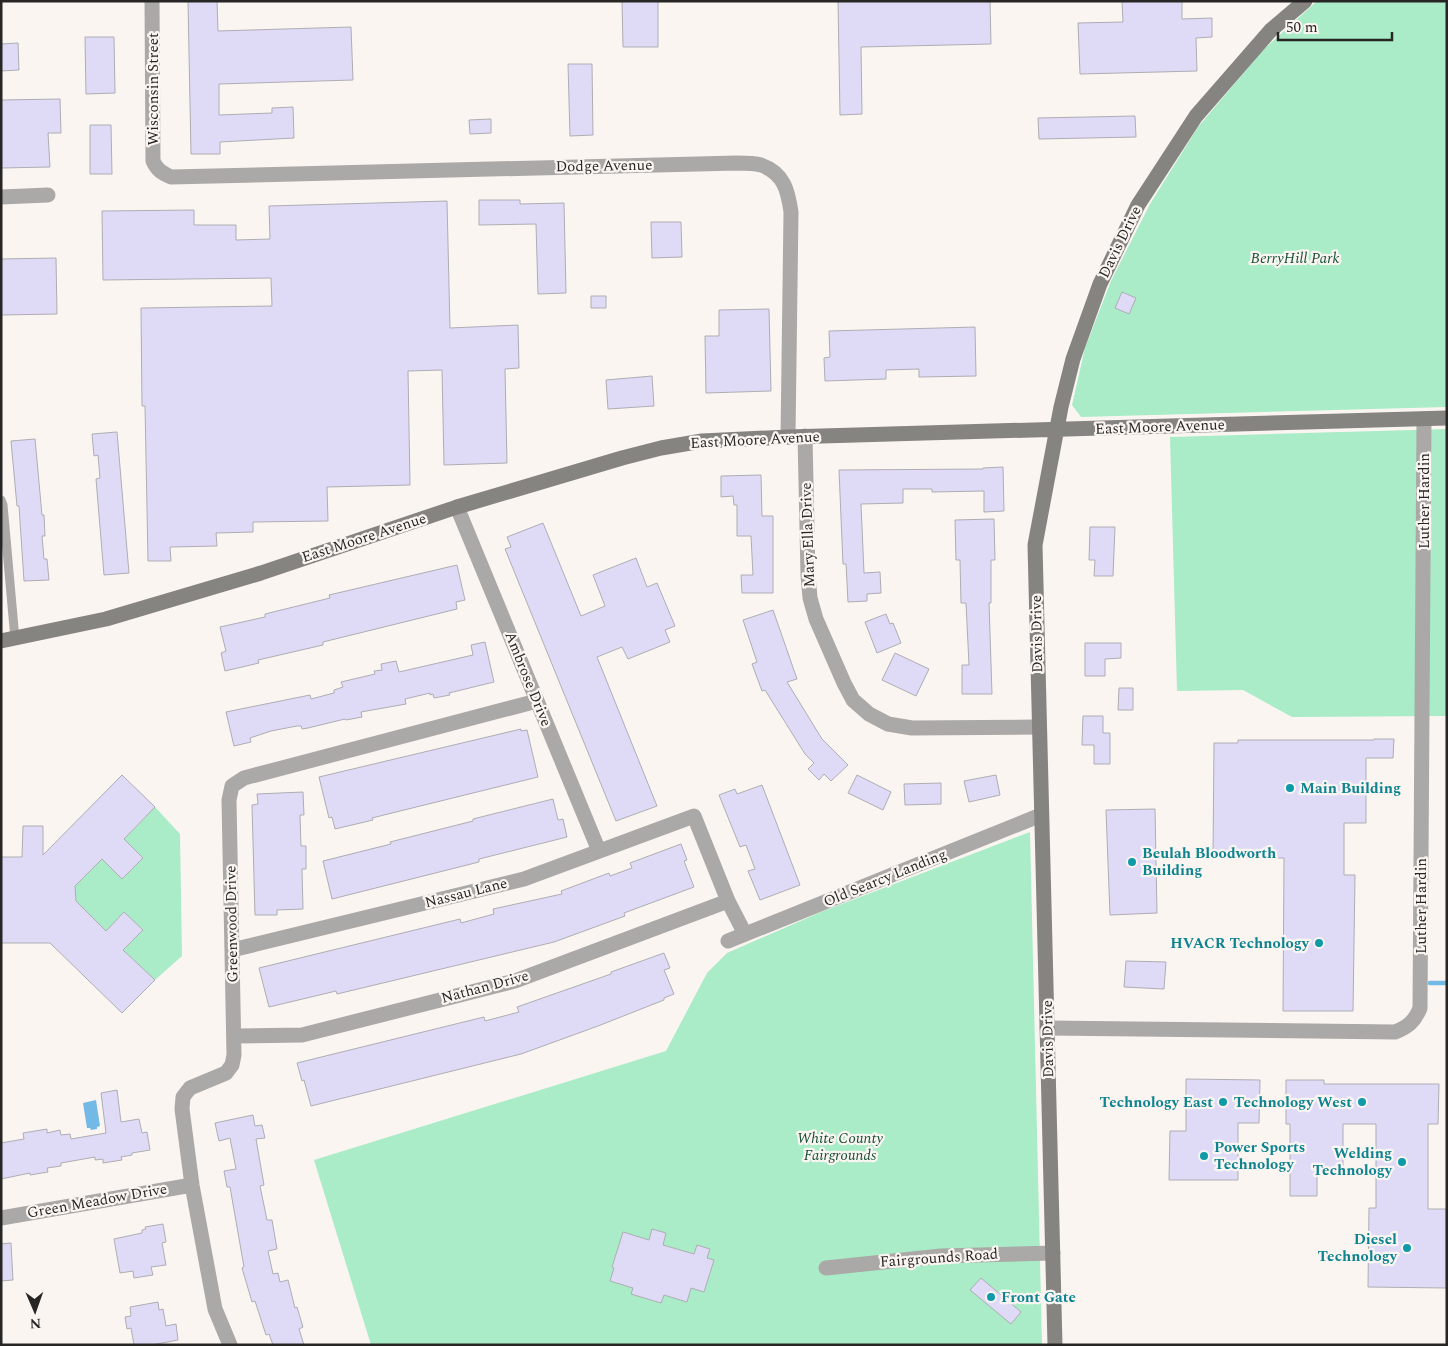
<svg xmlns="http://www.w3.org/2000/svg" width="1448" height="1346" font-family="Spectral,serif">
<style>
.green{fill:#a9ecc7}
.water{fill:#73b9e6}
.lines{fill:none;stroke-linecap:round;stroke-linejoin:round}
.stream{stroke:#73b9e6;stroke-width:4.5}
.building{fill:#dfdbf7;stroke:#aeadb3}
.lane{stroke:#aba9a7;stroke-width:9}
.street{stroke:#aba9a7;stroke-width:15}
.secondary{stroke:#868481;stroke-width:15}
.culture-dot{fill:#0f9aa8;stroke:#fbf5f2;stroke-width:2}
.labels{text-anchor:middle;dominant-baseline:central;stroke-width:4.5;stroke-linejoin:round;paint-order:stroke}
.street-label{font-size:15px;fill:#282625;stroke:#fbf5f2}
.park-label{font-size:15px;font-style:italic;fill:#154f35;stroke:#fbf5f2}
.culture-label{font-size:15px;font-weight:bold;fill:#0d838f;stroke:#fbf5f2;text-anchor:end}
</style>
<rect width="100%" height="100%" fill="#fbf5f2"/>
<path class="green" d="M1317,1H1447V407L1081,417L1072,405L1085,348L1111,281L1150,204L1198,127L1263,50Z
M1447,429V716L1292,717L1243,690L1177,691L1170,437Z
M155,807L180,834L182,956L155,980L123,950L142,930L124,912L106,931L76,901L75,886L102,859L122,878L143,858L124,839Z
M1030,832L1042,1345H371L314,1160L666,1051L707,973L727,953L821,912Z"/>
<path class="water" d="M96,1100L100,1126L97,1127V1129L91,1130L90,1128H87L83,1103Z"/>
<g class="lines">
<path class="stream" d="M1430,983H1447"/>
</g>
<path class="building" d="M188,1H217L218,31L351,27L353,80L219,84V115L272,113V108L293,107L294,138L220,142V154H191Z
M622,1H658V47H623Z
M838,1H990L991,44L861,47L862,114L840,115Z
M1122,1H1182V19L1212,18V37L1196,38L1197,71L1080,74L1078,23L1123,22Z
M85,37H114L115,93L86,94Z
M18,43L19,70L1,71V44Z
M568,64H592L593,135L570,136Z
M60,99L61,133H48L50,167L1,168V100Z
M1135,116L1136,137L1039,139L1038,118Z
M491,119V133L470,134L469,120Z
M90,125H111L112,174H90Z
M479,200H520V204L564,203L566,293L538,294L536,224L479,225Z
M447,201L450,328L518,325L519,368L505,369L507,463L444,465L442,370L408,371L410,485L327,487L328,521L253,522V532L216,533L217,546L170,547L171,561H148L145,406H142L141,308L272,306L271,278L103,280L102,211L194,210V225H236V240L270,239L269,206Z
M651,222H681L682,257L652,258Z
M56,258L57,314L1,315V259Z
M1122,292L1136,298L1129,314L1115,308Z
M591,296H606V308H591Z
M769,309L771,391L706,393L705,336H719V310Z
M975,327L976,376L919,377V369L886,370V379L825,381L824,358L830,357L829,331Z
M652,376L654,406L608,409L606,380Z
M117,432L129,573L104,575L96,479L100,478L98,455L94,456L92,434Z
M35,439L42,515H44L45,536H42L44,559H47L49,580L24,581L19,506H17L11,441Z
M1003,467L1004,511L984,512V491L932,492V489H903V503L861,504L864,573L880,572L881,593L867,594V601L848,602L846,564H843L839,470L983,469V468Z
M761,475L762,516H773V593H742L741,575H753L751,536H737V505H734L733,496L721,497V476Z
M994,519L995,560H991V603H989L992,694H962V665H969L966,603H961L960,560H956L955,520Z
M543,523L581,616L605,606L593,575L636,558L647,587L657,583L675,626L665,630L670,642L628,659L622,647L597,657L657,806L616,821L505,549L511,547L507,537Z
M1090,527H1115L1113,576H1094L1095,560H1089Z
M457,565L465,600L456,602L457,609L323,642V645L258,660L259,663L225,671L221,653L226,651L220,627L265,617V614L330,598L329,595Z
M773,610L797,679L787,682L822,739L848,765L831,781L824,774L819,780L808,769L814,763L805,754L765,690L762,691L752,664L757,662L743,620Z
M886,614L890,624L893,623L901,643L877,653L865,622Z
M485,642L494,682L449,693L450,695L434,698L433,694L430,695V693L405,699L406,704L361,712L362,717L346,720L345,719L308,728L302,729L301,726H297L271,731L250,738L251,742L234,746L226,712L310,695L311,699L334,693V690L343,687L341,682L375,674L374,671L382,670L381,664L396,661L399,672L473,655L471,645Z
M1085,643H1121V658L1105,659V676H1085Z
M895,653L929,669L916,696L882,680Z
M1119,688H1133V710H1118Z
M1083,716H1103V733H1110V764H1094V745H1082Z
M521,729V731L527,730L538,777L396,812L372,818L373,820L335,829L332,817L329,818L319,777Z
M1374,739H1394L1393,758H1366V823H1344V875H1355L1353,1011H1283L1284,858H1213L1214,743H1238V740H1374Z
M122,775L155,807L124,839L143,858L122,879L102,859L75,886L76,901L106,931L124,912L143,930L123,950L155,980L122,1013L50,943H1V857H22L23,826H43V855Z
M857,775L891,792L883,810L848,793Z
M996,775L1000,795L969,802L964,781Z
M941,783V804L905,805L904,784Z
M762,785L800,885L760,900L748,871L755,869L746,845L740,847L719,795L735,789L737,794Z
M303,792L304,815H300L301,846H306V869H302L303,909L277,910V915H255L252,805L258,804L257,794Z
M553,799L558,820L563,819L567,837L479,859V862L332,899L323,861L391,844L390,842L473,821V819Z
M1155,809L1157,913L1110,915L1106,810Z
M681,844L687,860L684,861L694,887L624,913L625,916L554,942L337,994L336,991L269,1007L259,968L460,919L461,923L494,914L493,909L562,894L561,891L609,873L610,876L632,868L630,863Z
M664,953L670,968L664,970L674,994L664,998V1000L598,1026L521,1054L311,1106L304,1080L302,1081L297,1063L484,1017L485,1021L519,1012L517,1007L611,974V972Z
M1126,961L1166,962L1164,989L1124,987Z
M1186,1079L1260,1080L1259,1123H1238V1180H1169L1170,1131H1186Z
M1286,1080H1324V1084H1439L1438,1124H1428V1209H1446V1288L1368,1287L1369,1208H1376V1124H1343V1169H1317V1196H1290V1124H1286Z
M117,1090L121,1122L139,1119L142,1133L147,1132L150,1150L132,1153V1155L121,1157L122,1160L103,1163V1159L95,1160V1157L61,1163V1166L47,1168L48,1172L30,1175V1173L1,1179V1143L24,1139L23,1133L47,1129V1133L60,1130L61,1135L70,1134L71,1139L106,1133L101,1093Z
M253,1115L255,1126L262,1125L265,1138L256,1139L264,1185L260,1186L267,1220H272L277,1249L268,1251L273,1274L278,1273L280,1282L288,1280L295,1308L297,1307L303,1327L299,1329L304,1345H273L269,1334L266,1335L255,1301L252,1302L242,1268L244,1267L230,1187H227L224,1171L236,1169L230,1138L219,1141L215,1123Z
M163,1224L166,1242L162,1243L166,1265L151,1267L153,1275L134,1278L133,1271L120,1273L114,1239L142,1233V1230L146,1229L145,1227Z
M652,1229L666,1233L663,1245L694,1254L697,1245L710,1249L707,1258L714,1260L704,1292L691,1288L687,1302L664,1295L661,1303L631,1294L633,1288L610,1281L614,1268L612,1267L623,1232L649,1240Z
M11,1243L13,1280L1,1281V1244Z
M981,1278L1021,1312L1011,1324L970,1290Z
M158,1302L159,1310L163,1309L166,1326L176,1324L178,1340L152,1345H134L131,1328L127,1329L125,1317L131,1316L130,1307Z"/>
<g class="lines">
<path class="lane" d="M1,500L3,505L15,639"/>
<path class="street" d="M152,1L153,161C157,170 162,173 171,177L737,163C745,163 754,163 761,165C784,173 788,191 791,212L788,437
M1,197L48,195
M805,436L808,575L810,598L816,619L844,683L853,700L869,714L888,724L912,728L1039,727
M457,507L599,851
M728,941L1041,815
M232,950L524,879L694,816L728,901L745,934
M1047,1028L1395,1032C1408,1027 1415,1021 1420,1008L1424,419
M234,1036L302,1035L515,981L728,901
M1,1218L192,1185
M826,1268L941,1256L1053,1253
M230,1345L215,1309L192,1185L182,1109L183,1097L190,1088L226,1073L232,1065L234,1055L229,800L232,786L244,778L537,701"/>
<path class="secondary" d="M1,641L106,619L261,573L457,507L622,458L661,448L702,441L788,437L1447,418
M1055,1345L1035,545L1061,407L1073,359L1100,284L1138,205L1196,116L1271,30L1305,1"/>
</g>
<g class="culture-dot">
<circle cx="1290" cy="788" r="5"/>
<circle cx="1132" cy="862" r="5"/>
<circle cx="1319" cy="943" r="5"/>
<circle cx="1223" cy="1102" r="5"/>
<circle cx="1362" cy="1102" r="5"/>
<circle cx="1204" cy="1156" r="5"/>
<circle cx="1402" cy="1162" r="5"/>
<circle cx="1407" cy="1248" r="5"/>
<circle cx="991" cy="1297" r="5"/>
</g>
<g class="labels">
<g class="street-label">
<text transform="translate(153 89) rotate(-90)">Wisconsin Street</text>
<text transform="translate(604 166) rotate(-1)">Dodge Avenue</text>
<text transform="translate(1120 242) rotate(-64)">Davis Drive</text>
<text transform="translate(1160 427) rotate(-2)">East Moore Avenue</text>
<text transform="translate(755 440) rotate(-3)">East Moore Avenue</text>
<text transform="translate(1424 501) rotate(-90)">Luther Hardin</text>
<text transform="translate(808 535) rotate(-92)">Mary Ella Drive</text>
<text transform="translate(364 538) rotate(-18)">East Moore Avenue</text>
<text transform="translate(1037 634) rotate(-91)">Davis Drive</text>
<text transform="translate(528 679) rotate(68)">Ambrose Drive</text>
<text transform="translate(885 878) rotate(-22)">Old Searcy Landing</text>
<text transform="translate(466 893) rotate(-14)">Nassau Lane</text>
<text transform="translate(1421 906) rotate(-90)">Luther Hardin</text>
<text transform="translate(232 924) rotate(-91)">Greenwood Drive</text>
<text transform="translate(485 987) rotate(-15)">Nathan Drive</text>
<text transform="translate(1048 1039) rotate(-91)">Davis Drive</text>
<text transform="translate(97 1201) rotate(-10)">Green Meadow Drive</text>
<text transform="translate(939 1258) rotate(-4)">Fairgrounds Road</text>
</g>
<g class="park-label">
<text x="1295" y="258">BerryHill Park</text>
<text x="840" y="1138">White County<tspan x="840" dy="17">Fairgrounds</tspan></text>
</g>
<g class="culture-label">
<text x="1300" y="788" text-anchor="start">Main Building</text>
<text x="1142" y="853" text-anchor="start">Beulah Bloodworth<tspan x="1142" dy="17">Building</tspan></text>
<text x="1309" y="943">HVACR Technology</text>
<text x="1213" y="1102">Technology East</text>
<text x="1352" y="1102">Technology West</text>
<text x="1214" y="1147" text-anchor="start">Power Sports<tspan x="1214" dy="17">Technology</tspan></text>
<text x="1392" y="1153">Welding<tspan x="1392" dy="17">Technology</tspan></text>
<text x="1397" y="1239">Diesel<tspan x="1397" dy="17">Technology</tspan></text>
<text x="1001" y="1297" text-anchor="start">Front Gate</text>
</g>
</g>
<rect width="1448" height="1346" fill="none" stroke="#282625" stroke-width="5"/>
<g transform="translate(35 1311) rotate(178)" stroke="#fbf5f2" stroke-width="4" paint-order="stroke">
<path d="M0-4L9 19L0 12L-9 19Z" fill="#282625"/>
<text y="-8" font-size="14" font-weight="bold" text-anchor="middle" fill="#282625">N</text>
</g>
<path d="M1278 32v8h114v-8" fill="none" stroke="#282625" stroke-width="2.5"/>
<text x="1286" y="32" font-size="15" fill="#282625" stroke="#fbf5f2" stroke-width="4" paint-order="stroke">50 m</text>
</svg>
